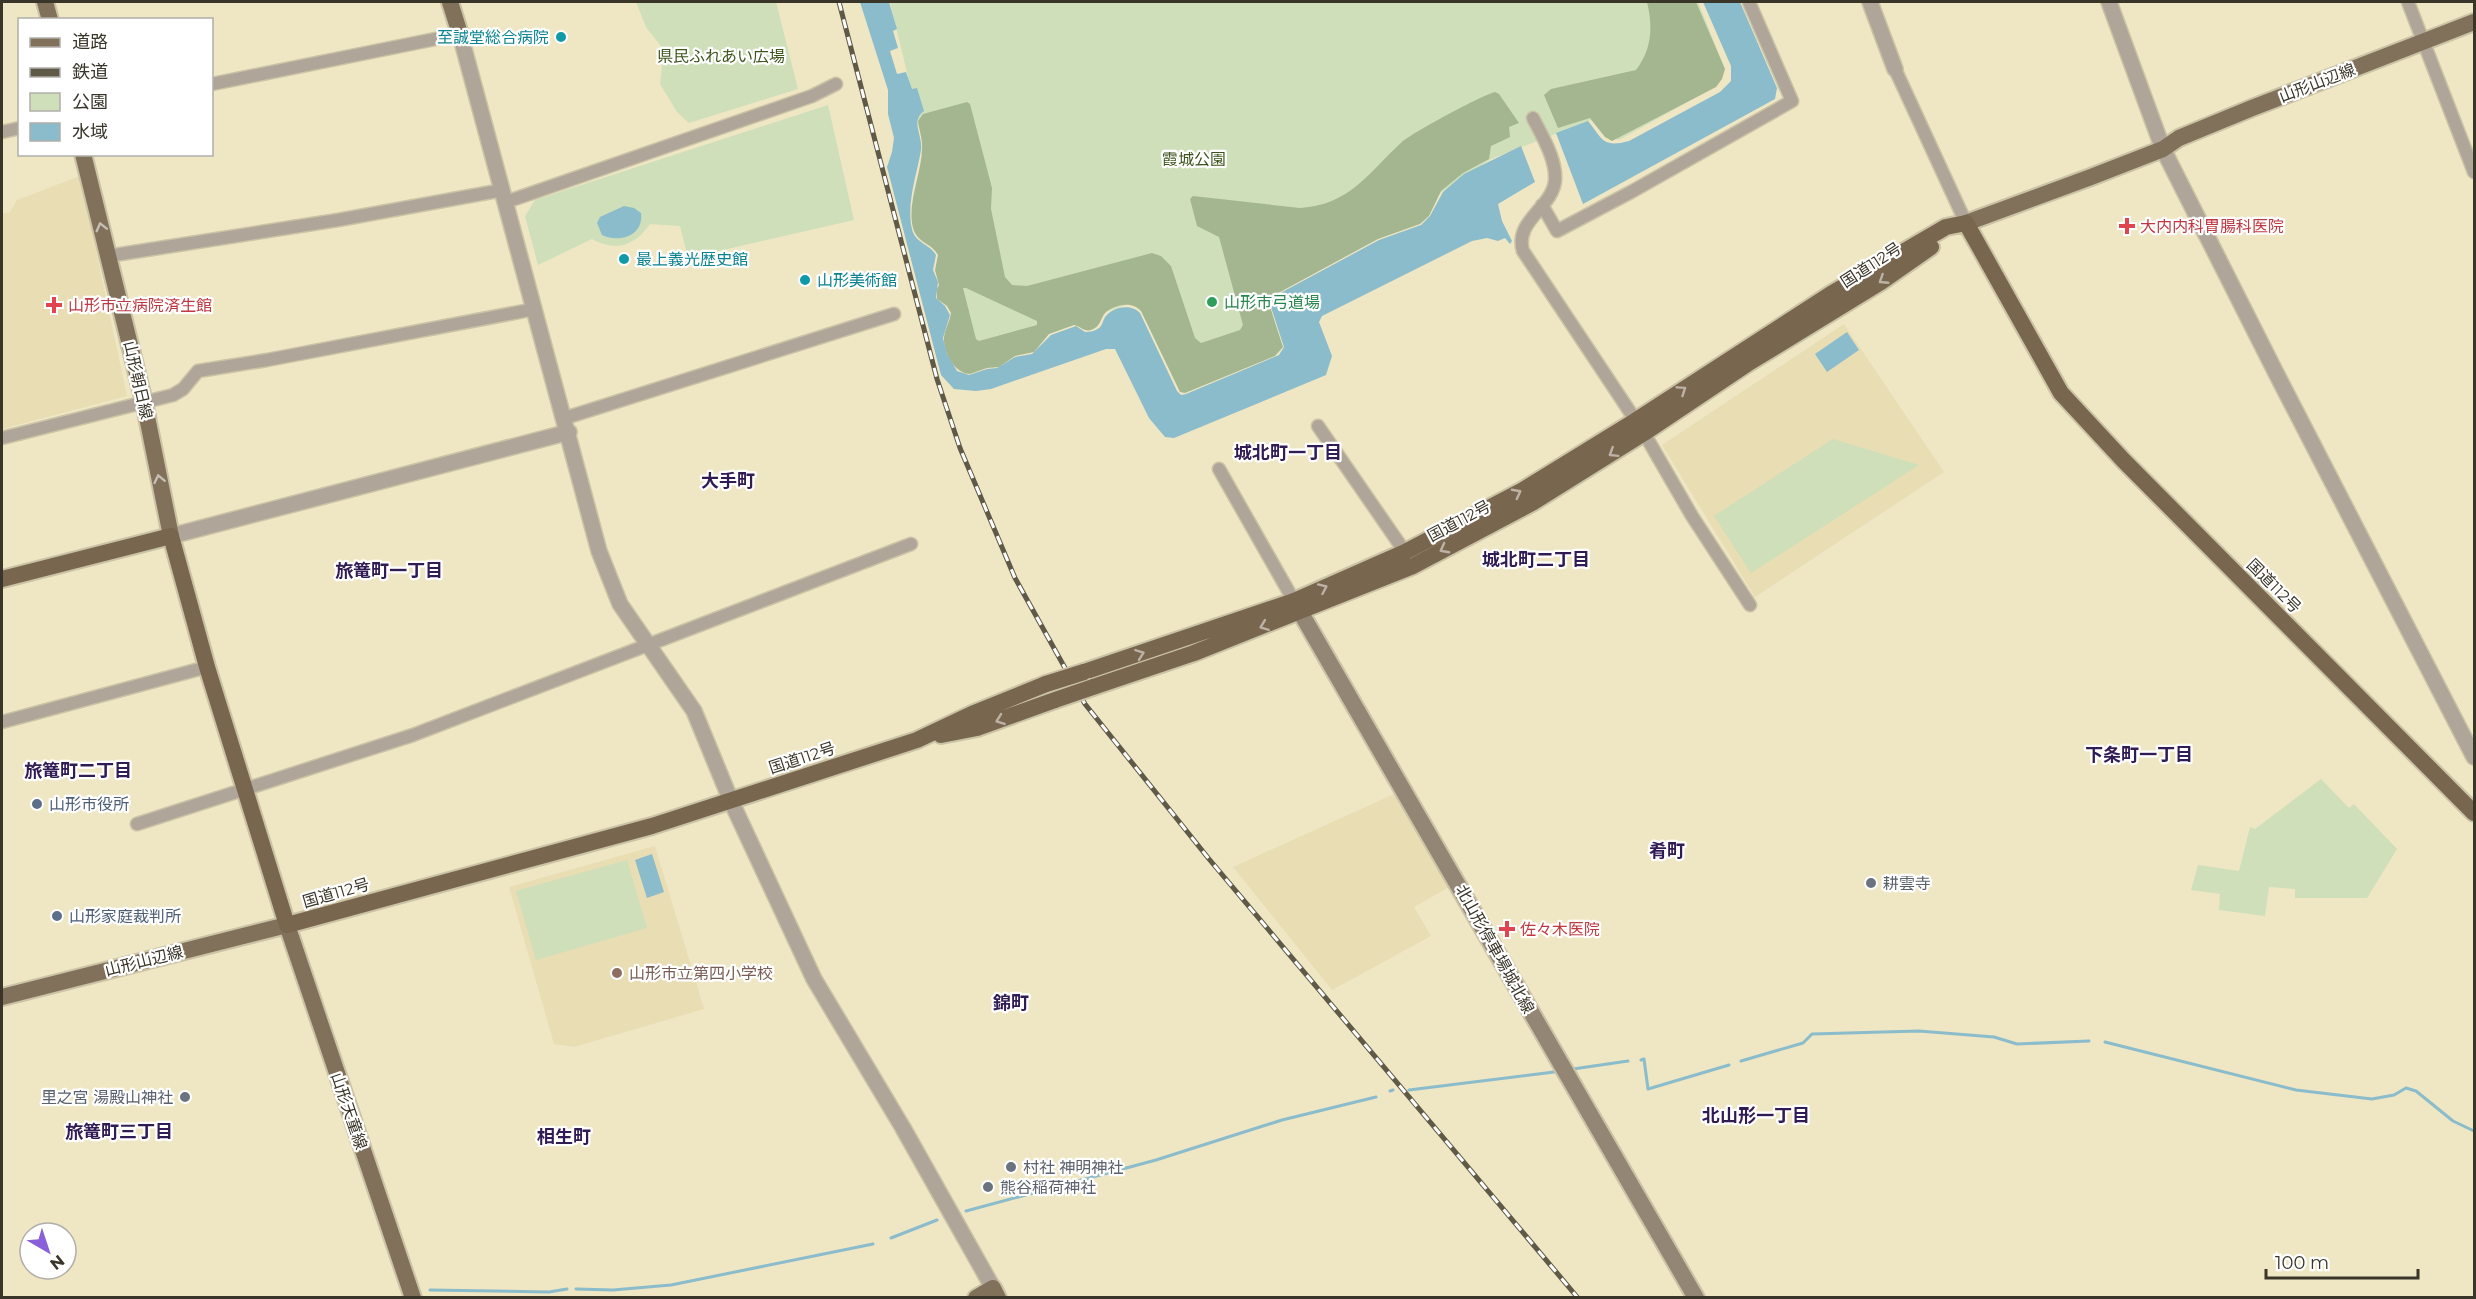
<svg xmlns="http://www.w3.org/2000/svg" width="2476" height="1299" font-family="Montserrat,'Noto Sans JP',sans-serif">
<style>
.built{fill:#e8ddb3}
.green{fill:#cedfba}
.forest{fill:#a4b68f;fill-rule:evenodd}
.water{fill:#8abccc}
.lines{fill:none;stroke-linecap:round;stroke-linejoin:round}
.stream{stroke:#8abccc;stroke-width:3}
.minor-casing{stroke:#cbc3a5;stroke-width:15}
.tertiary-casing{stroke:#cbc3a5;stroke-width:18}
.secondary-casing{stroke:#cbc3a5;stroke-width:20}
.primary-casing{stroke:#cbc3a5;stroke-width:20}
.trunk-casing{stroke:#cbc3a5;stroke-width:20}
.minor{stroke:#afa699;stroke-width:12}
.tertiary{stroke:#afa699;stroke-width:15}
.secondary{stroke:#948674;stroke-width:16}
.primary{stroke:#81705a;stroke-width:16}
.trunk{stroke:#78664e;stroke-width:16}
.rail-casing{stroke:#5f5a48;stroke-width:5}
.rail{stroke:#fff;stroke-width:3;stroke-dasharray:9;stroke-linecap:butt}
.trunk-bridge-casing{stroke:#cbc3a5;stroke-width:20;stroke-linecap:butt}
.trunk-bridge{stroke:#78664e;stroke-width:16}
.oneway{stroke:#c6bfb5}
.oneway2{stroke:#bcb2a6}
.culture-dot{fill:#0f9aa8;stroke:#fff;stroke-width:2}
.health-dot{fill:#e0444e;stroke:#fff;stroke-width:2}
.leisure-dot{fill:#2e9e5b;stroke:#fff;stroke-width:2}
.service-dot{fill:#5c6f8a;stroke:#fff;stroke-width:2}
.worship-dot{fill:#6b7280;stroke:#fff;stroke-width:2}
.education-dot{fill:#8d6e63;stroke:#fff;stroke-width:2}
.labels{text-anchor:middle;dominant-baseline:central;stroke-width:4.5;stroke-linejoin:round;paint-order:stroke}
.culture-label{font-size:16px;fill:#0d838f;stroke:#fff;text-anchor:start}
.park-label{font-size:16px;fill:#3d541b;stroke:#fff}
.street-label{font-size:16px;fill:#393528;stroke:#fff}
.health-label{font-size:16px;fill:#be3a42;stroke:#fff;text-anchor:start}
.leisure-label{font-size:16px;fill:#27864d;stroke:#fff;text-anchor:start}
.service-label{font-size:16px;fill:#4e5e75;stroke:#fff;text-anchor:start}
.worship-label{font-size:16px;fill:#5b616d;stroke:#fff;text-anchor:start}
.education-label{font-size:16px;fill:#785e54;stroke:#fff;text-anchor:start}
.neighbourhood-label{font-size:18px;font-weight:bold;fill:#301b55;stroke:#fff}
</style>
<rect width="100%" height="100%" fill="#efe6c4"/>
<path class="built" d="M80,176L127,396L2,429V214L10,212L17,200Z
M1844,324L1944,472L1755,597L1662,445Z
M1401,791L1453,885L1414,907L1431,936L1332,990L1233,867Z
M655,846L704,1009L574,1047L554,1044L509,887Z"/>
<path class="green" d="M636,2H776L798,89L689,123L677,112L660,84L664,50L646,27Z
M890,2H1698L1725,69L1717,86L1619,140L1605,137L1591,120L1491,159L1380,233L1268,296L1281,348L1184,392L1139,307L1133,302L1062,327L977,362Z
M828,105L854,220L688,258L680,226L650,224C635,246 615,252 592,239L538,265L525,216L535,200Z
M1833,439L1919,465L1751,573L1714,516Z
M2321,779L2349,808L2354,804L2397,849L2367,898H2295V889L2269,887L2265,916L2219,910L2220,894L2191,890L2198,865L2239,871L2250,827L2255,829Z
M627,860L647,928L536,960L516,891Z"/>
<path class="forest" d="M1647,2H1696L1725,69L1722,79L1716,87L1612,141L1605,137L1590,118L1558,128L1544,95L1551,89L1636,70C1652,49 1653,27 1647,2Z
M1495,92L1499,94L1519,123L1509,127L1510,137L1491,146L1489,159L1463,173L1441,191L1429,216L1420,224L1378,239L1271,297L1270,307L1283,347L1275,356L1185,393L1180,392L1141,311C1132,301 1116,304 1106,312C1100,318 1101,327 1091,330C1084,332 1080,326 1074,325L1049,334L1034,352L1015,356L999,367L987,368L970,374C954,373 943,352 944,337C945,329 950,321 951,313L947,306L937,299V289L939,285L935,270L938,255C932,244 920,243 915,233C904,210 922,173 922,149C923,140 919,130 918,121L923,114L967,102L970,104L992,188L991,209L1005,277L1012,285L1027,286L1152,253L1161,256L1171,266L1195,338L1201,343L1240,330L1243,325L1219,237L1197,226L1190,199L1193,196L1300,208C1350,205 1368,173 1402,142C1412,133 1482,95 1495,92ZM963,288H966L1037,321V325L979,341L976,339Z"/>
<path class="water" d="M860,2H889L897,29L893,31L898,48L890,51L897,74L906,72L912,89L917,88L924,111C910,121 923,135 921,150C917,174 906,204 912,229C915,243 930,244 936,255L933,270L938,282L936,298L945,306L950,315L943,338L947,354L957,371L969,375L987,369L997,368L1015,357L1032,354L1051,335L1076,326L1085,332C1090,332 1095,331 1099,328C1103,325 1103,319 1106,316C1114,306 1132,304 1140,313L1177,391L1181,395L1186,394L1279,355L1284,347L1271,307L1273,297L1379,240L1421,225L1430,216L1443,192L1464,174L1521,146L1535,182L1498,204L1502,221L1512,241L1510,244L1505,238L1498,241L1487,238L1472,241L1322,316L1319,322L1332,356L1326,375L1174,438L1165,437L1149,418L1115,349H1106L991,389L976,391L954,389L941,375L887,167L892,152L894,138L888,114V90Z
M1703,2H1740L1777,88L1775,99L1583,204L1556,133L1588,121C1603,140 1603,148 1629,141L1720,92L1731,81V66Z
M624,206L634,208L641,213C644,236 619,243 602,235L597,223L600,217Z
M1847,332L1859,350L1827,372L1815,354Z
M652,854L664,892L647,898L635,860Z"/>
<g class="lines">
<path class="stream" d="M2105,1042L2296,1090L2372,1099L2394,1095L2406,1088L2416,1091L2453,1121L2474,1131
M1641,1060L1644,1059L1648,1089L1729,1065
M1741,1061L1803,1043L1812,1034L1919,1031L1994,1037L2017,1044L2089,1041
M1573,1069L1628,1061
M1409,1090L1554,1072
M1390,1091L1393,1090
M966,1211L1156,1160L1282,1120L1376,1097
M891,1238L937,1220
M576,1289L613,1290L671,1285L873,1244
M430,1290L549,1292L567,1289"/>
<g class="minor-casing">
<path id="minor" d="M2408,2L2474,172
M1895,69L1966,223
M212,84L460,34
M1533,118C1542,136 1557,160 1555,181C1552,208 1514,221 1523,251L1644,433L1692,516L1750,605
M2,132L20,128
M506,202L812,96L836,84
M1542,205L1557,231L1631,192L1792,101L1749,2
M108,256L338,220L503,190
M565,418L894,314
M1318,426L1405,552
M2,438L173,395L183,389L198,371L267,360L535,309
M1219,469L1294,601
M2,722L207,667
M137,824L413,735L911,544"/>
</g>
<g class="tertiary-casing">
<path id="tertiary" d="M1870,2L1895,69
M2109,2L2163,149L2276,373L2474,757
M460,34L599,551L620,604L694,711L731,801L814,979L903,1128L993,1288
M171,536L569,432"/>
</g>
<g class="secondary-casing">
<path id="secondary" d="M1294,601L1696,1298"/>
</g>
<g class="primary-casing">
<path id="primary" d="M45,2L50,20
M450,2L460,34
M83,154L144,402L171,536
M1966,223L2091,177L2163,149L2179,138L2252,108L2474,22
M2,997L287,925L413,1298
M976,1298L993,1288L998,1298"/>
</g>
<g class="trunk-casing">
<path id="trunk" d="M1966,223L2061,393L2124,461L2474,813
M2,579L171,536L207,667L287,925L652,826L917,740L972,714L1046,684
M1084,672L1294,601L1405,552L1523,490L1635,421L1831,294L1946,227L1966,223
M1093,687L1194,653L1413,566L1532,503L1644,433L1747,364L1881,282L1931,247
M941,735L977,728L1055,700"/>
</g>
<use href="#minor" class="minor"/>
<use href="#tertiary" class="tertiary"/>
<use href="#secondary" class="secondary"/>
<use href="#primary" class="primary"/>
<use href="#trunk" class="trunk"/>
<g class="rail-casing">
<path id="rail" d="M839,2L937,379L960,448L1015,578L1085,704L1209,859L1578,1298"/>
</g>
<use href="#rail" class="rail"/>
<g class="trunk-bridge-casing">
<path id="trunk-bridge" d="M1046,684L1084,672
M1055,700L1093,687"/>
</g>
<use href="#trunk-bridge" class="trunk-bridge"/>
</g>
<defs><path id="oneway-chevron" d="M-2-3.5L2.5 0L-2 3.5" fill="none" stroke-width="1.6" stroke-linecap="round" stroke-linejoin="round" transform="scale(1.5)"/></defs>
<g class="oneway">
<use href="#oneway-chevron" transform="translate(101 227) rotate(-104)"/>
<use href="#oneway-chevron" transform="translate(159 479) rotate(-102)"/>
</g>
<g class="oneway2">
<use href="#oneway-chevron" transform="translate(1883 280) rotate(147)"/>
<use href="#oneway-chevron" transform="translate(1682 390) rotate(-34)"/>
<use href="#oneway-chevron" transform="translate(1613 453) rotate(148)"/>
<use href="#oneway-chevron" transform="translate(1517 493) rotate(-28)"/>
<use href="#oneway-chevron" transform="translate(1444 549) rotate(152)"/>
<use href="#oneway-chevron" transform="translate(1323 588) rotate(-24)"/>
<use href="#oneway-chevron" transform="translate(1264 626) rotate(159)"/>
<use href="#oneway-chevron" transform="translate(1140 654) rotate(-20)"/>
<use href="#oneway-chevron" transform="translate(1000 720) rotate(160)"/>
</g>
<g class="culture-dot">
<circle cx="561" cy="37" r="6"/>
<circle cx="624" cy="259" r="6"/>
<circle cx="805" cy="280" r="6"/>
</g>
<g class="health-dot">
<path d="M2124 217h6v6h6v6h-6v6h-6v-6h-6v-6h6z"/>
<path d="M51 296h6v6h6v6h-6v6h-6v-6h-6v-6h6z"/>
<path d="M1504 920h6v6h6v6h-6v6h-6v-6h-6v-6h6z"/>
</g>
<circle class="leisure-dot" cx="1212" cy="302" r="6"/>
<g class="service-dot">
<circle cx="37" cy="804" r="6"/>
<circle cx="57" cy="916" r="6"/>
</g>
<g class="worship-dot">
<circle cx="1871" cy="883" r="6"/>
<circle cx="185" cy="1097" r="6"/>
<circle cx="1011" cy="1167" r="6"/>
<circle cx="988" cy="1187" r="6"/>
</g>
<circle class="education-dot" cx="617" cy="973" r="6"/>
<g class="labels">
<g class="culture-label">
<text x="549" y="37" text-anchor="end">至誠堂総合病院</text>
<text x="636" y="259">最上義光歴史館</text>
<text x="817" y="280">山形美術館</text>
</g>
<g class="park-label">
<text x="721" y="56">県民ふれあい広場</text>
<text x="1194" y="159">霞城公園</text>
</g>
<g class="street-label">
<text transform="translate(2317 83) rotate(-21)">山形山辺線</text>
<text transform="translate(1871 265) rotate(-33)">国道112号</text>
<text transform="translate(138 380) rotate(77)">山形朝日線</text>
<text transform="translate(1459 521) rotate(-28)">国道112号</text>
<text transform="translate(2274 586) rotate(45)">国道112号</text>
<text transform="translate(802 758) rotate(-18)">国道112号</text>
<text transform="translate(336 893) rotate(-16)">国道112号</text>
<text transform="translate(1495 949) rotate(61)">北山形停車場城北線</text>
<text transform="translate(144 961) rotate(-14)">山形山辺線</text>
<text transform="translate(349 1111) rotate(71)">山形天童線</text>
</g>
<g class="health-label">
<text x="2140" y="226">大内内科胃腸科医院</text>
<text x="68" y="305">山形市立病院済生館</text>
<text x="1520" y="929">佐々木医院</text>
</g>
<g class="leisure-label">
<text x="1224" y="302">山形市弓道場</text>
</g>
<g class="service-label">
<text x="49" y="804">山形市役所</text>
<text x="69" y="916">山形家庭裁判所</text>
</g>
<g class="worship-label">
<text x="1883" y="883">耕雲寺</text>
<text x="173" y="1097" text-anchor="end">里之宮 湯殿山神社</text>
<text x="1023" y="1167">村社 神明神社</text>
<text x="1000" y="1187">熊谷稲荷神社</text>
</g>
<g class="education-label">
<text x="629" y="973">山形市立第四小学校</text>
</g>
<g class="neighbourhood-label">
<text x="1288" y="453">城北町一丁目</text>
<text x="728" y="481">大手町</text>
<text x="1536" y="560">城北町二丁目</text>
<text x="389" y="571">旅篭町一丁目</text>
<text x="2139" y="755">下条町一丁目</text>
<text x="78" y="771">旅篭町二丁目</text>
<text x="1667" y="851">肴町</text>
<text x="1011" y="1003">錦町</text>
<text x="1756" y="1116">北山形一丁目</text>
<text x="119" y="1132">旅篭町三丁目</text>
<text x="564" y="1137">相生町</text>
</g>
</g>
<rect width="2476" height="1299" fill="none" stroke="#393528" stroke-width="6"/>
<rect x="18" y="18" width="195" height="138" fill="#ffffff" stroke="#b0aea9" stroke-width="1.5"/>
<rect x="30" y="38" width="30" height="9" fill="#81705a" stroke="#b0aea9" stroke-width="1.5"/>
<text x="72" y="48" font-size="18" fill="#393528">道路</text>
<rect x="30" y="68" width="30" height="9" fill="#5f5a48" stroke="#b0aea9" stroke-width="1.5"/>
<text x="72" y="78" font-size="18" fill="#393528">鉄道</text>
<rect x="30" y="93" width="30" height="18" fill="#cedfba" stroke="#b0aea9" stroke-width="1.5"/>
<text x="72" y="108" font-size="18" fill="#393528">公園</text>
<rect x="30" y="123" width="30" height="18" fill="#8abccc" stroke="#b0aea9" stroke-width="1.5"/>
<text x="72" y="138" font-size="18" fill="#393528">水域</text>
<g transform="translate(48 1251) rotate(141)"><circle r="28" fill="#ffffff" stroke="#b0aea9" stroke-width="1.5"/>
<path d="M0-4.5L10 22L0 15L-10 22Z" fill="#8960da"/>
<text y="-9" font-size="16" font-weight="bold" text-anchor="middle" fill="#393528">N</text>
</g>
<path d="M2266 1269v9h152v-9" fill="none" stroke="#393528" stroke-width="3"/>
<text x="2275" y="1269" font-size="18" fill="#393528" stroke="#ffffff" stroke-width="4.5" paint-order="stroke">100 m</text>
</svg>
